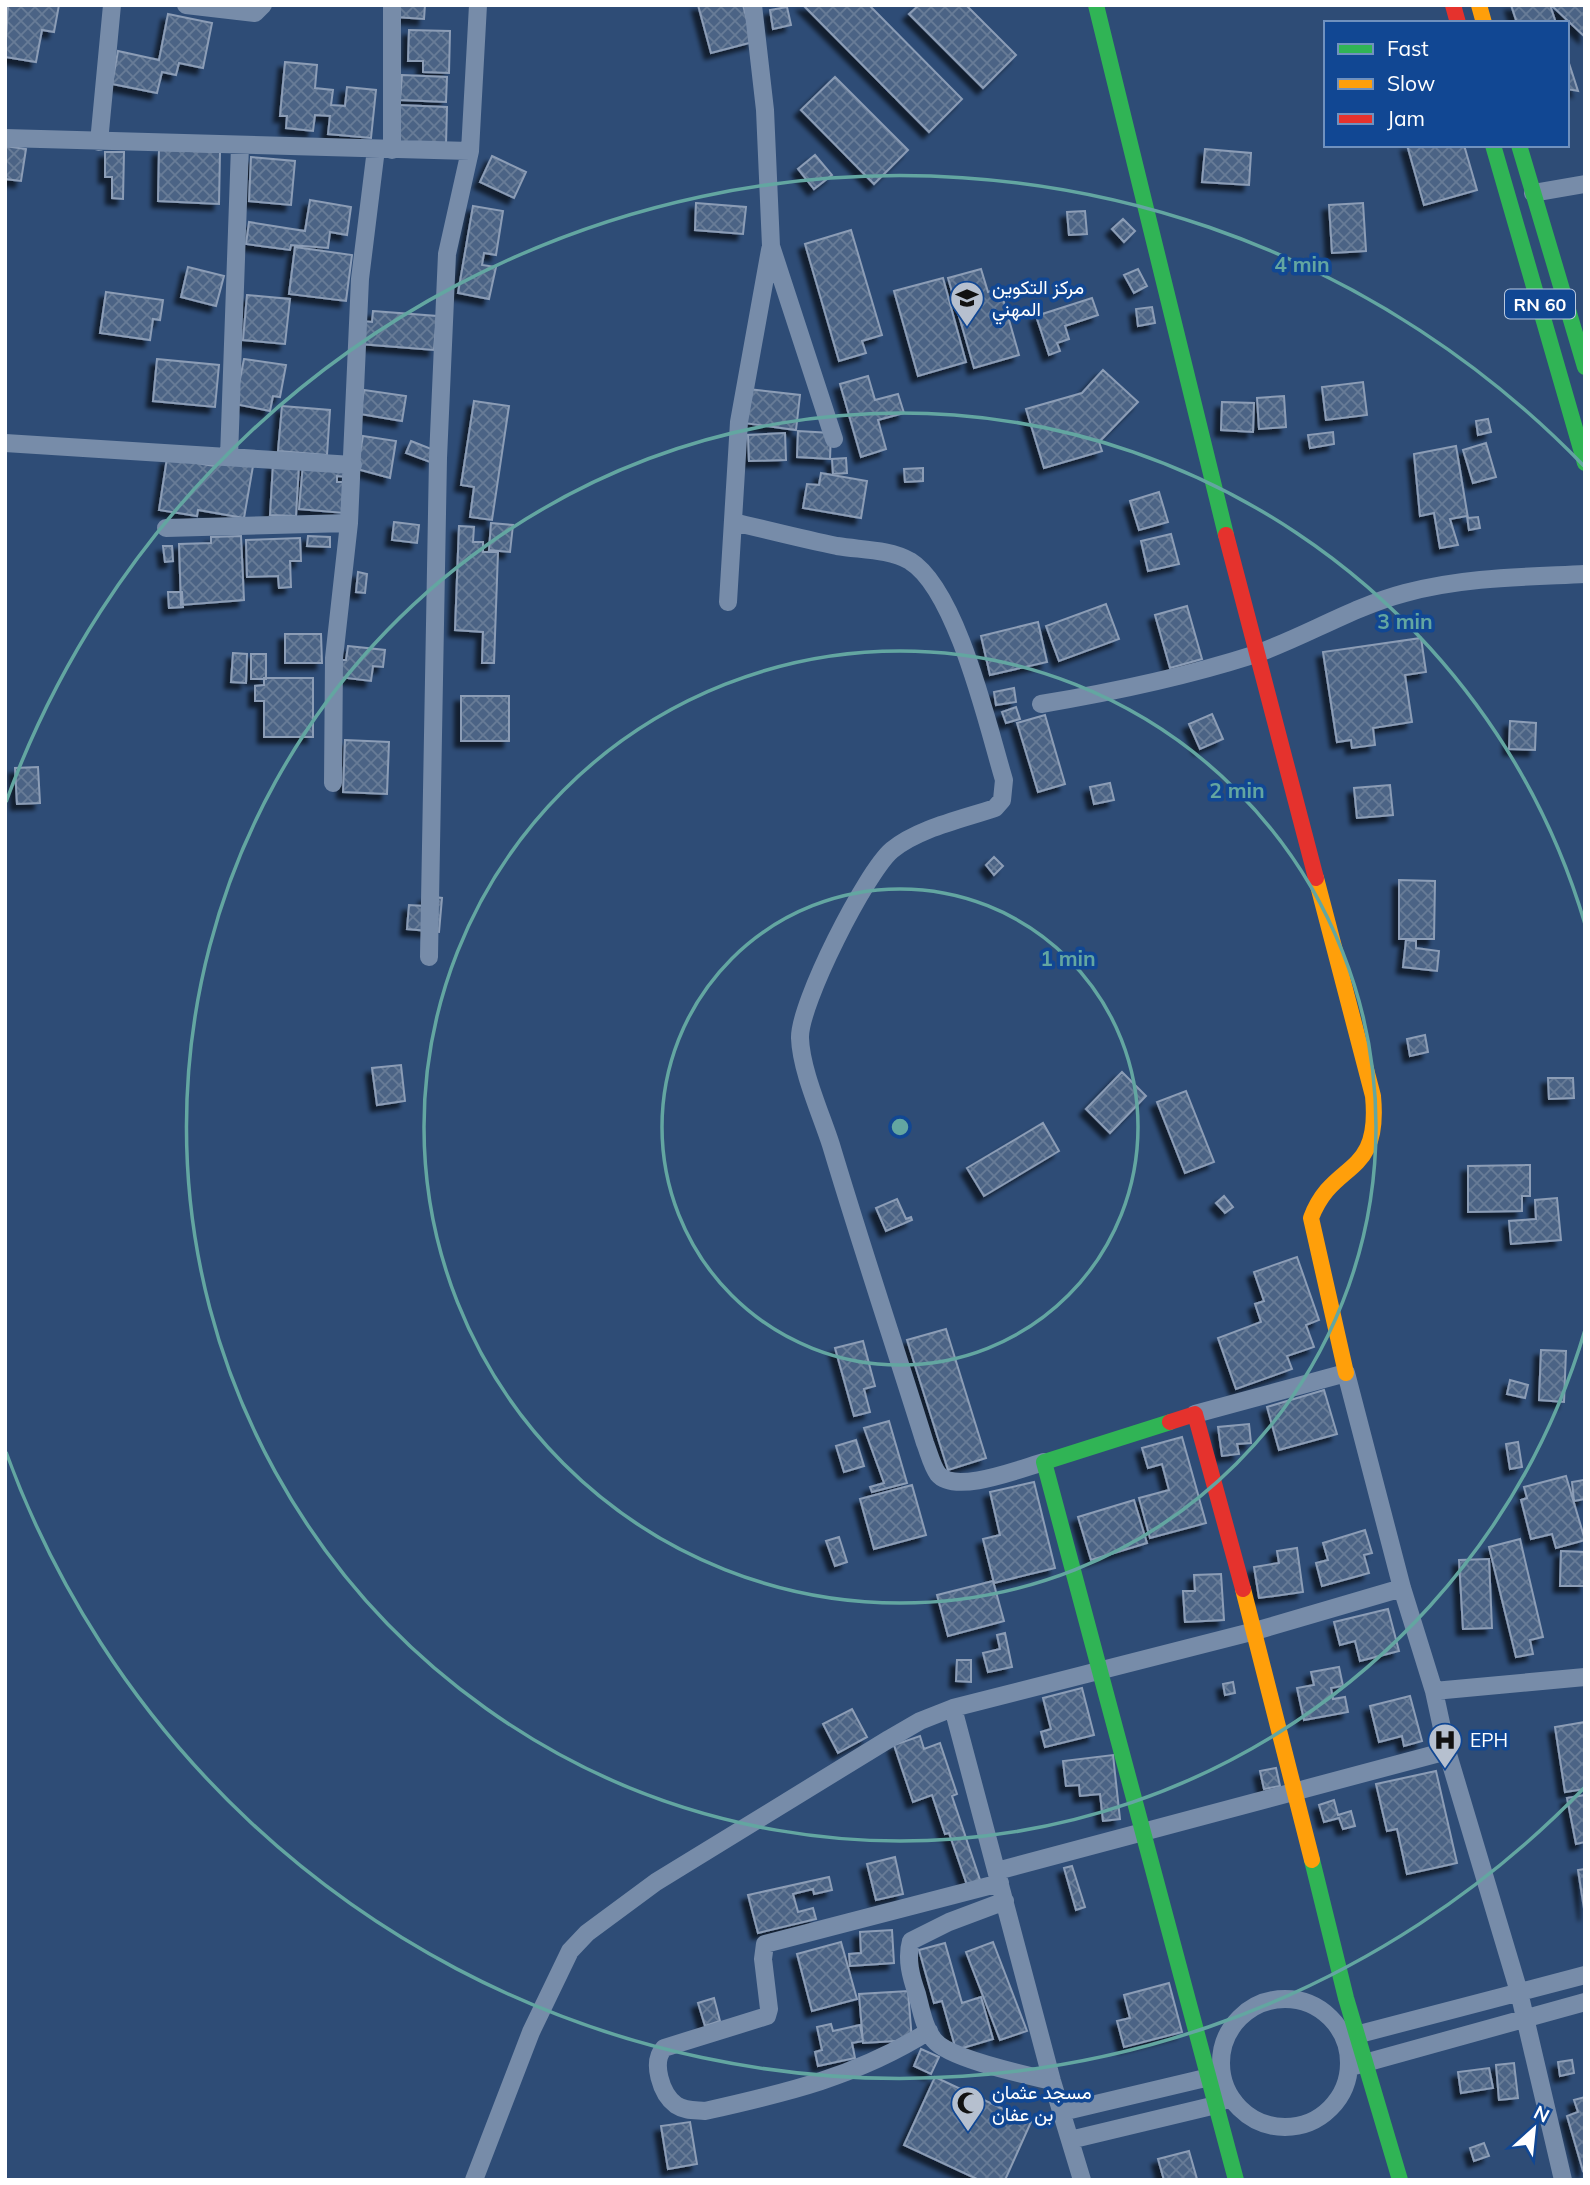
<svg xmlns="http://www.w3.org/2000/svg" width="1590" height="2185" font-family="Mulish,Vazirmatn,sans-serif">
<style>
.building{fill:url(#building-cross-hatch);stroke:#8c9db6;stroke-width:2;filter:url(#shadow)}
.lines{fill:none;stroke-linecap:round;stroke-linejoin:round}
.street{stroke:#778ca9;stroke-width:18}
.fast{stroke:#30b455;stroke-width:16}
.slow{stroke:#ff9f0a;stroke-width:16}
.jam{stroke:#e5322d;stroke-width:16}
.ring{fill:none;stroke:#63a6a1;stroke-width:3.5}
.labels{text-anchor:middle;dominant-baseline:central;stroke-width:7;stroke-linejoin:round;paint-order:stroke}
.shield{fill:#114793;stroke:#b8c8df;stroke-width:2}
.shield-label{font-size:18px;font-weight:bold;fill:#fff}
.poi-label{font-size:19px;fill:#fff;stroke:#114793;text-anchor:start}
.centre{fill:#63a6a1;stroke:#114793;stroke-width:3.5}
.ring-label{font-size:21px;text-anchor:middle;font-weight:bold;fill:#63a6a1;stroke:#114793;stroke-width:7;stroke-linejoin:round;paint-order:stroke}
</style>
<defs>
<pattern id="building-cross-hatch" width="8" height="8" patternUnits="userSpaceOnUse" patternTransform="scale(1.75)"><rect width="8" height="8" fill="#4c6485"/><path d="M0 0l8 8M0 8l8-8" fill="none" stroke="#677b97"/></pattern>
<filter id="shadow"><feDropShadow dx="-6" dy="6" stdDeviation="2" flood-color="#0009"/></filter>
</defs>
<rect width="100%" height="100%" fill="#2e4c76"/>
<path class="building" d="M8,5H59L54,32L42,30L36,62L5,57Z
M396,5H425L424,19L396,17Z
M698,5H743L753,42L711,53Z
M803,5H869L962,99L929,132Z
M919,5H966L1016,55L983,88L909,14Z
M1511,5H1550L1556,23H1517Z
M1551,5H1585V37Z
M787,7L791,25L773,29L770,10Z
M168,14L212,23L203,68L179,63L176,75L162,72L157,93L112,84L118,51L159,60Z
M409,30L450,31L449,73L423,72V61H408Z
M1567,57L1578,91L1567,89Z
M285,62L317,65L315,88L333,90L331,105L345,106L347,87L376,90L371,138L328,134L330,116L315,115L313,131L286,128L287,116H280Z
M402,75L447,77L446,102L400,100Z
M835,77L908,150L874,184L801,110Z
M398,105L447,107L446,145L397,143Z
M1407,145H1464L1477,190L1424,205Z
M5,146L26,149L21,181L5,179Z
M1205,149L1251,153L1249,185L1202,182Z
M159,150L220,152L219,204L158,201Z
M105,152H124L123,199L112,198V177H105Z
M815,155L832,175L814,189L798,169Z
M492,156L526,172L514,198L480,182Z
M251,157L295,161L291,205L249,201Z
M310,200L351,207L347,235L330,232L328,248L291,245L290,250L246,244L249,222L305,231Z
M696,203L746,207L743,234L695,230Z
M1363,203L1366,251L1332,253L1329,205Z
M473,206L503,211L496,255L484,253L482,265L496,267L489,299L458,293Z
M1085,211L1087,234L1069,235L1067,212Z
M1123,219L1135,231L1124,242L1112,229Z
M851,230L882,335L862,341L866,353L839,361L805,244Z
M295,247L352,255L346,301L289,294Z
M188,267L224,276L216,306L181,297Z
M981,269L988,292L1000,288L1019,355L974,368L948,278Z
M1138,269L1147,286L1134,293L1124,275Z
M943,278L966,362L918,376L894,291Z
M106,292L163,300L160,320L153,319L150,340L100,333Z
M247,295L290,299L285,344L243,340Z
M1092,298L1098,315L1065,326L1069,339L1057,343L1060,351L1049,355L1036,316Z
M1152,307L1155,323L1138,326L1136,309Z
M373,311L437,316L434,350L360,344L362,321L372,322Z
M157,359L219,365L215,407L153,401Z
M244,359L286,365L280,397L273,396L270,411L235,404Z
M1103,370L1138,402L1099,442L1102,451L1044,468L1026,409L1082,393Z
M868,376L875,400L898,394L904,413L878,420L886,449L861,457L840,384Z
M1363,382L1367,415L1326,420L1322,387Z
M748,389L800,395L796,430L744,423Z
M364,390L406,396L402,421L360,414Z
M1284,396L1286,427L1259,429L1257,398Z
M474,401L509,406L492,520L470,517L474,487L461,485Z
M1222,402L1254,403L1253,432L1221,430Z
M282,406L330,410L327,455L278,451Z
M1488,419L1491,432L1478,435L1476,421Z
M798,431L831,433L830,459L797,457Z
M1333,432L1334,444L1310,448L1308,435Z
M785,433L786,460L749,461L748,435Z
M363,436L396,441L390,478L357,469Z
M411,441L434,450L430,462L406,453Z
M1486,443L1496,477L1473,483L1463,450Z
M1456,446L1468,518L1478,517L1480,528L1469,530L1467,516L1450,519L1458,545L1440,548L1434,513L1420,516L1414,454Z
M167,458L215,466L216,460L253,466L244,518L198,510L197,516L159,510Z
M846,458L847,473L833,474L832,459Z
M273,464L299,465L296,516L270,515Z
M303,464L348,468L347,477L337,476V482H347L344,513L299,509Z
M923,468V481L905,482L904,469Z
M821,473L867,481L861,518L803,508L807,484L819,485Z
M1159,492L1168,522L1139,530L1130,501Z
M394,522L419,525L417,543L392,540Z
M491,523L513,525L510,552L489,550Z
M459,526L474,527L473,542H483V552H498L494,663H482L483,632L455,630Z
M1171,534L1179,564L1148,571L1141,541Z
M241,536L244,600L181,605L179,544L211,543V537Z
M308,536L330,537V547L307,546Z
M300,538L301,561H290L291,587L279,588L278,576L247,577L246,540Z
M163,546H172L173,561L165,562Z
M358,572L367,574L365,593L356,592Z
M168,592H182L183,607L169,608Z
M1106,604L1119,639L1059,661L1046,626Z
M1187,606L1202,659L1170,668L1155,615Z
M1038,622L1047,662L990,675L981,636Z
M285,634H321L322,663H285Z
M1421,638L1426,672L1405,675L1412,722L1373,728L1375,745L1352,748L1351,740L1337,742L1323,652Z
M348,646L385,650L383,667L373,666L371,681L338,677L340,660H346Z
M233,653L247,654L246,683L231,682Z
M251,654H266V679H251Z
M264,678H313V737H264V701H255V686L264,685Z
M1014,688L1016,702L996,705L994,692Z
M461,696H509V741H461Z
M1016,707L1020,719L1006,723L1002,712Z
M1212,714L1223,739L1200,749L1189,724Z
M1045,715L1065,784L1038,792L1017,723Z
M1510,721L1536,723L1535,750L1509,749Z
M345,740L389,742L387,794L343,792Z
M38,767L40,803L17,804L15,768Z
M1110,783L1114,800L1094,804L1090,787Z
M1390,785L1393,815L1357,818L1354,788Z
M994,857L1003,866L994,875L986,865Z
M1399,880L1435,881L1434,939H1399Z
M425,896L442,898L439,932L407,929L409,905L424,906Z
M1406,940L1416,941V948L1439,951L1437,971L1403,967Z
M1425,1035L1428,1052L1410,1056L1407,1039Z
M401,1065L405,1101L377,1105L372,1068Z
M1122,1072L1146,1096L1110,1133L1086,1109Z
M1548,1078H1573L1574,1098L1549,1099Z
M1186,1091L1214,1162L1185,1173L1157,1102Z
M1043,1123L1059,1151L984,1196L967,1168Z
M1530,1165V1196H1522V1211L1468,1212V1166Z
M1224,1196L1233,1207L1225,1213L1216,1203Z
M1557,1198L1561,1240L1511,1244L1509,1221L1536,1219L1535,1200Z
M897,1199L906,1219L911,1217L912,1220L886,1231L876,1208Z
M1297,1257L1319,1320L1306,1325L1314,1347L1287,1356L1292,1369L1236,1389L1218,1338L1261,1322L1255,1304L1264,1301L1254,1272Z
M946,1329L986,1458L948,1470L907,1340Z
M863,1341L875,1386L864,1389L870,1412L854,1416L835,1348Z
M1541,1350L1566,1351L1564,1402L1539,1400Z
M1510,1380L1528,1385L1525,1398L1507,1394Z
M1324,1390L1337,1434L1279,1450L1267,1407Z
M889,1421L907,1483L872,1492L870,1487L884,1483L864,1428Z
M1249,1424L1251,1443L1237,1444L1239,1454L1222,1456L1218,1427Z
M1182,1437L1206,1523L1150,1538L1139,1498L1169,1490L1162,1464L1148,1468L1142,1448Z
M856,1440L864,1466L844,1472L836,1446Z
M1518,1442L1522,1467L1510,1469L1506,1444Z
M1566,1476L1585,1540L1556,1548L1552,1534L1531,1539L1521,1500L1527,1498L1524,1487Z
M1584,1480L1585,1499L1574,1501L1572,1482Z
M1034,1482L1055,1568L994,1583L983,1539L1000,1535L990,1492Z
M912,1485L926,1535L874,1549L860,1499Z
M1134,1500L1147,1543L1091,1560L1078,1517Z
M1365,1530L1372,1553L1364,1555L1369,1573L1322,1586L1316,1563L1328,1560L1323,1543Z
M839,1537L847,1562L835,1566L826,1541Z
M1520,1539L1543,1637L1530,1640L1533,1654L1516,1657L1489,1547Z
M1297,1548L1303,1592L1259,1598L1254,1567L1279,1563L1277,1551Z
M1561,1551L1585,1552V1586H1560Z
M1489,1559L1492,1628L1463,1629L1459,1560Z
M1221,1574L1224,1620L1185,1622L1183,1591H1195L1194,1575Z
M993,1581L1004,1621L948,1636L937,1595Z
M1388,1609L1399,1651L1360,1661L1355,1641L1340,1645L1334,1622Z
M1005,1633L1012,1667L988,1672L983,1653L1000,1649L997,1635Z
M957,1660H971V1682L956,1681Z
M1339,1667L1343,1686L1331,1688L1333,1699L1345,1697L1348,1712L1304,1720L1297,1688L1314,1685L1311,1672Z
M1233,1682L1235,1693L1225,1695L1223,1684Z
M1082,1688L1094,1735L1045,1747L1041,1732L1051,1729L1043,1698Z
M1410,1696L1422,1741L1404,1746L1402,1736L1379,1742L1370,1706Z
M852,1709L867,1737L838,1753L823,1724Z
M1585,1722V1789L1565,1792L1555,1727Z
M920,1736L924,1749L940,1743L957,1794L952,1796L980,1880L967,1885L949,1833L945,1834L932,1795L913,1802L894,1745Z
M1113,1755L1120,1819L1103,1821L1100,1794L1080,1796L1079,1785L1066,1786L1063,1761Z
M1276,1768L1280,1786L1264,1789L1260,1771Z
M1436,1771L1457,1863L1407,1874L1397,1829L1387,1831L1376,1784Z
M1585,1795V1842L1576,1844L1567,1798Z
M1334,1800L1338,1815L1351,1811L1355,1826L1343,1829L1339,1818L1324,1822L1319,1805Z
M895,1857L903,1894L876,1900L867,1864Z
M1072,1866L1085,1907L1076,1910L1064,1868Z
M1585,1869V1915L1578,1870Z
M829,1877L832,1890L814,1894L813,1889L793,1894L798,1912L813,1908L816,1919L758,1933L748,1895Z
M892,1930L894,1963L850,1966L849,1954L861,1953L860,1932Z
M841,1942L857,1999L812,2011L797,1954Z
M993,1942L1027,2031L1000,2040L966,1952Z
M945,1943L962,2003L981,1997L993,2039L956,2050L942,2001L934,2003L919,1950Z
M1169,1983L1182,2032L1124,2047L1117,2021L1130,2018L1124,1995Z
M908,1991L912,2040L863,2043L859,1994Z
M714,1998L720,2021L705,2026L698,2003Z
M831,2024L833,2031L860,2025L863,2041L852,2043L855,2058L818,2066L815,2052L822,2050L817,2027Z
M921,2049L939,2057L931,2074L914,2066Z
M1572,2060L1574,2073L1560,2076L1558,2062Z
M1514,2063L1518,2098L1499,2100L1496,2065Z
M1489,2068L1493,2088L1461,2093L1458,2072Z
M935,2077L1031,2122L1005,2180H979L904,2145Z
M1585,2097V2170L1583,2171L1567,2116L1578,2112L1574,2100Z
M690,2122L697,2164L668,2169L661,2126Z
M1484,2143L1489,2156L1474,2161L1470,2148Z
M1189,2151L1197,2179L1164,2180L1158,2159Z"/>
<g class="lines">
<path class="street" d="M186,5L255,13L263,5
M753,5L765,110L771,246L834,439
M5,138L470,151
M99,142L112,5
M392,150V5
M1533,193L1585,184
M5,443L353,465
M229,457L240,146
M733,522C768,530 802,539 837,546C861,550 889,549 910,561C957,590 988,727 1004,780L1002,800L995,808C963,819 919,828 892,850C866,872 799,1004 800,1038C801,1070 821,1114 831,1145C861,1245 894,1344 925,1443C929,1453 932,1466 938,1474C955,1495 1022,1468 1044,1462
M166,528L349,523
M728,602L739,422L770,250
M1041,704C1113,692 1184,677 1253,655C1305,637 1352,607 1405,593C1464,577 1524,577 1585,574
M333,783L334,658L349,523L360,279L376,149
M429,957L438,458L447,254L470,151L478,5
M1195,1414L1346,1373L1402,1588L1434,1691L1447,1751L1519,1992L1563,2180
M1434,1691L1585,1677
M953,1708L1052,2081L1082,2180
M997,1871L1447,1751
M1005,1901L949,1922L911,1941C906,1959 911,1977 917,1994C921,2009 924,2028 934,2040C949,2059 1027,2075 1052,2081
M1221 2063a64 64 0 1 1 128 0a64 64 0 1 1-128 0Z
M929,2031C858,2076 786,2093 705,2111C695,2110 685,2111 676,2105C661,2094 651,2062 664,2048L767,2016L769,2009L763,1959L765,1944L1000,1883
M1348,2037L1585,1975
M1354,2066L1585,2002
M1062,2112L1218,2075
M1070,2140L1216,2105L1225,2099
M474,2180L531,2032L570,1951L587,1933L656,1882L889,1739L920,1721L953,1708L1255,1631L1402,1588"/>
<path class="fast" d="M1096,5L1226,535
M1493,145L1585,463
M1519,145L1585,367
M1170,1422L1044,1462L1236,2180
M1312,1860L1346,1998L1400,2180"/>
<path class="slow" d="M1479,5L1484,23
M1316,878L1373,1096C1381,1179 1333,1159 1311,1218L1346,1373
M1243,1589L1312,1860"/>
<path class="jam" d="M1453,5L1458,23
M1226,535L1316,878
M1170,1422L1195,1414L1243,1589"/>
</g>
<g class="ring">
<circle cx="900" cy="1127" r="238"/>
<circle cx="900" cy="1127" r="476"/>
<path d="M1585 1330A714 714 0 1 1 1585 924"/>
<path d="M1584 1788A951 951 0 0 1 6 1452M6 802A951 951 0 0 1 1584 466"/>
</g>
<defs>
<g id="university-pin" transform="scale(1.75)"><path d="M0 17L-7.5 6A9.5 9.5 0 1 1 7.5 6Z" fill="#b6c0cf" stroke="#114793"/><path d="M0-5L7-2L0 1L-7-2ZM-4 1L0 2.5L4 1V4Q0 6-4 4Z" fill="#111"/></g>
<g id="hospital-pin" transform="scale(1.75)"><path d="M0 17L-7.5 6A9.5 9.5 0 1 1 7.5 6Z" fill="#b6c0cf" stroke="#114793"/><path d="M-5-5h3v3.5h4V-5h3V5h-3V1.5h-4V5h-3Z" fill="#111"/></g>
<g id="mosque-pin" transform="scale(1.75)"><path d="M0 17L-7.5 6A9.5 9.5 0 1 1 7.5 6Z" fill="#b6c0cf" stroke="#114793"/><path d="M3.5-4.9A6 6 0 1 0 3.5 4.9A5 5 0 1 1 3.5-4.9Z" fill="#111"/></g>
</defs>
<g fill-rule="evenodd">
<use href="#university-pin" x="967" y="298"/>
<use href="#hospital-pin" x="1445" y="1740"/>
<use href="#mosque-pin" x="968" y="2103"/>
</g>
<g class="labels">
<rect class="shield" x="1505" y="289.5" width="70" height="29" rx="5"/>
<g class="shield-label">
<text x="1540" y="304">RN 60</text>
</g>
<g class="poi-label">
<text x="992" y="287">مركز التكوين<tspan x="992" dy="22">المهني</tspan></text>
<text x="1470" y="1740">EPH</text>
<text x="992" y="2092">مسجد عثمان<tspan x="992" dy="22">بن عفان</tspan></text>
</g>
</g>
<circle cx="900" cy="1127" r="10" class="centre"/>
<g class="ring-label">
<text x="1302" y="272">4 min</text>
<text x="1405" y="629">3 min</text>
<text x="1237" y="798">2 min</text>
<text x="1068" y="966">1 min</text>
</g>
<rect width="1590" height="2185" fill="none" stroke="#ffffff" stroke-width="14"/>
<rect x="1324" y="21" width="245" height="126" fill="#114793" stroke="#7091be" stroke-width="2"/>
<rect x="1338" y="44" width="35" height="10" fill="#30b455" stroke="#7091be" stroke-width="2"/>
<text x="1387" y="56" font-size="21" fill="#ffffff">Fast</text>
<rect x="1338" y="79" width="35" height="10" fill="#ff9f0a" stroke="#7091be" stroke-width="2"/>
<text x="1387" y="91" font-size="21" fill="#ffffff">Slow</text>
<rect x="1338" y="114" width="35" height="10" fill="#e5322d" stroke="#7091be" stroke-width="2"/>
<text x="1387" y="126" font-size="21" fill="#ffffff">Jam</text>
<g transform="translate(1534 2129) rotate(27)" stroke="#114793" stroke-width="5" paint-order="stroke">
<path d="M0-5L12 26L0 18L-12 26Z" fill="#ffffff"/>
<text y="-10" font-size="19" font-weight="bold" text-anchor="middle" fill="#ffffff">N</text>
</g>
</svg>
